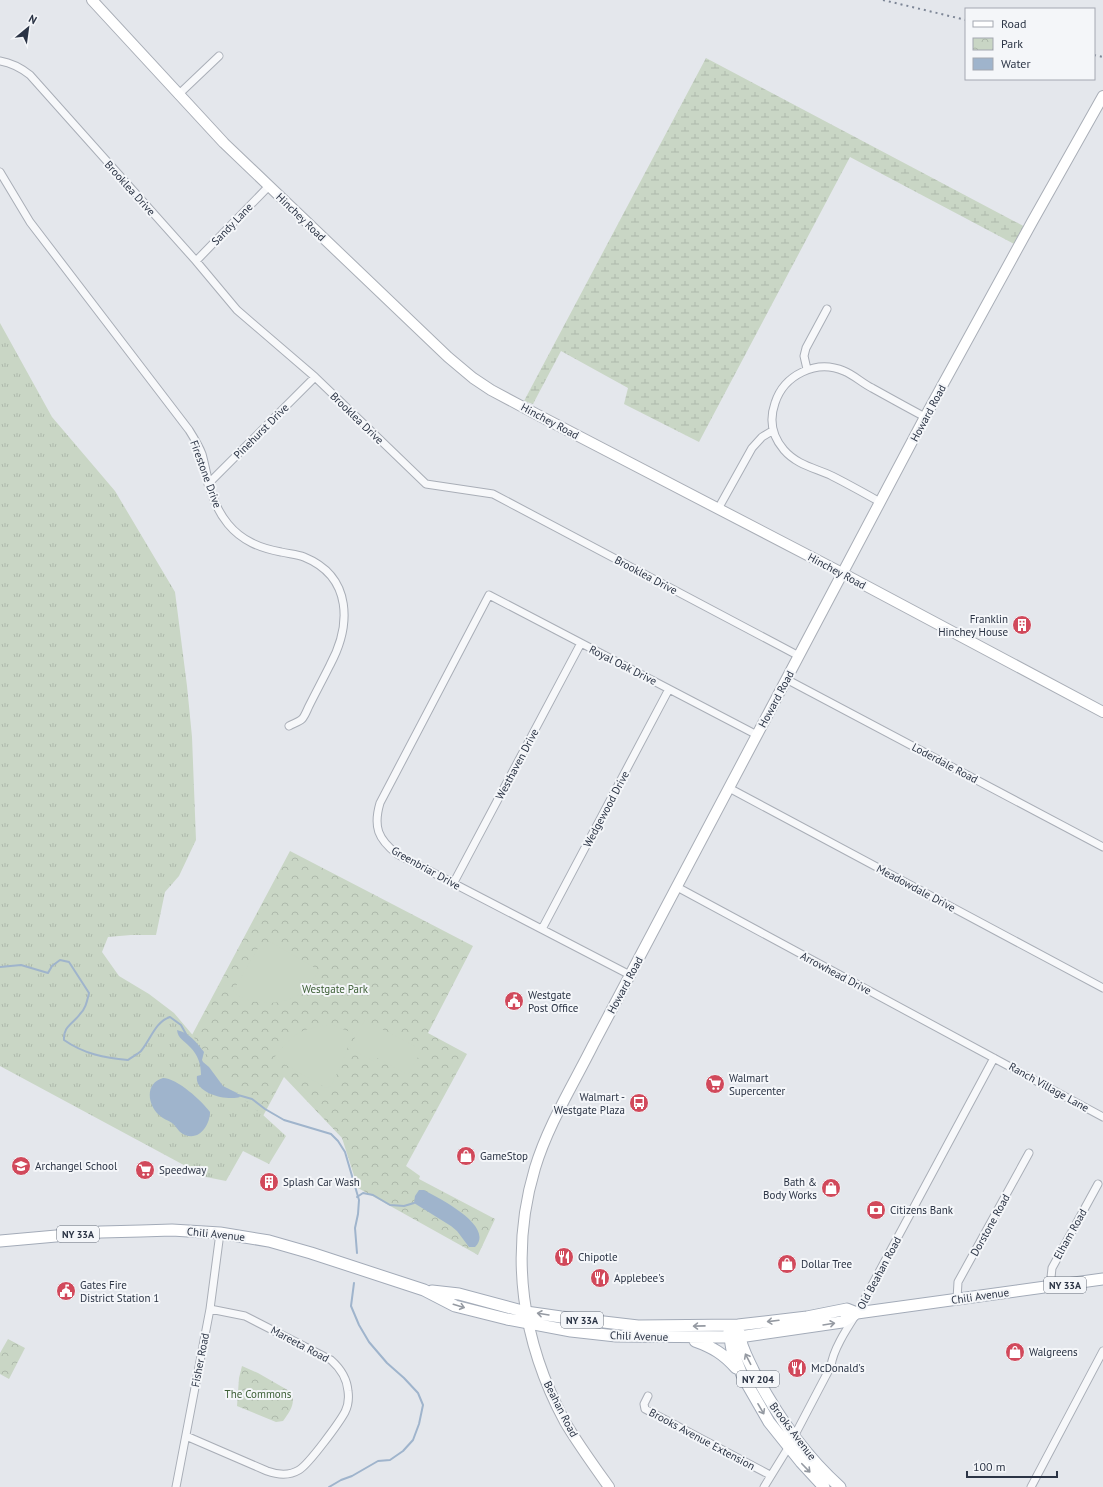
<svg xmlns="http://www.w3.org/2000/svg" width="1103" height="1487" font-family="'PT Sans',sans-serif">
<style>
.grass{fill:url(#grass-tufts)}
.wetland{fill:url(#wetland-marsh)}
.park{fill:url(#park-crowns)}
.pitch{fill:#c9d6c5}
.water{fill:#9fb4cc}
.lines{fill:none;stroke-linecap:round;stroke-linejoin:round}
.stream{stroke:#9fb4cc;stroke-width:2}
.street-casing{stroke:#a9aeb7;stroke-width:9}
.secondary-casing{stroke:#a9aeb7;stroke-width:12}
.primary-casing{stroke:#a3abb8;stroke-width:13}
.street{stroke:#f7f8fa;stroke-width:7}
.secondary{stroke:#fff;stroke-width:10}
.primary{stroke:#fff;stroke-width:11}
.rail{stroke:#7d8696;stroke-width:2;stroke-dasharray:2 4;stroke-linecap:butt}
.oneway{stroke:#959aa2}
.labels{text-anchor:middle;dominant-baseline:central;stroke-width:4;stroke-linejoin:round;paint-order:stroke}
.shield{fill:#f4f6f9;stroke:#676e7b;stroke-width:1}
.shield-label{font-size:10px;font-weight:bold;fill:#2b3445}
.street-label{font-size:11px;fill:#2b3445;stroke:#f4f6f9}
.poi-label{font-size:11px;fill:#2b3445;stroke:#f4f6f9;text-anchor:start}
.park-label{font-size:11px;fill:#3f6138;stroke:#f4f6f9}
</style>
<defs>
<pattern id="grass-tufts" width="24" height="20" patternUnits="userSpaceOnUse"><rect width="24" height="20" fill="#c9d6c5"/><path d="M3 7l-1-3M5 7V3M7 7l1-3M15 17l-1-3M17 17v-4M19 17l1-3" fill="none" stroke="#adb8ab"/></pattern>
<pattern id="wetland-marsh" width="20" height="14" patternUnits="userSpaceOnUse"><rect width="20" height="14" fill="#c9d6c5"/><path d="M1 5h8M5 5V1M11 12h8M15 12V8" fill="none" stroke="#adb8ab"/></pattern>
<pattern id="park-crowns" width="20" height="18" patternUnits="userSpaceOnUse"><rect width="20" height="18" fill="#c9d6c5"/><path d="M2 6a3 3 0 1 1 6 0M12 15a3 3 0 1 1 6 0" fill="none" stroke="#adb8ab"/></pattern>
</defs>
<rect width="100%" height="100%" fill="#e4e7ec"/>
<path class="grass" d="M0,323L52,417L115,491L175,592L187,686L192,737L196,840L179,876L165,892L156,935H131L108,937L102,952L119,976L149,994L174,1013L251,1104L286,1136L269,1164L243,1151L226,1181L206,1177L0,1066Z"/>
<path class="wetland" d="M706,58L1029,229L1016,245L850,157L699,442L624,404L628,388L561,351L533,404L524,401Z"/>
<path class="park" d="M290,851L473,946L428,1033L467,1054L406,1166L420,1176L419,1179L495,1219L478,1255L358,1188L342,1138L284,1077L263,1116L232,1088L192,1035Z
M8,1339L25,1348L9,1379L0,1374V1353Z
M242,1366L258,1373L291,1392C296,1404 290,1411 283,1421L276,1422L237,1406L239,1378Z"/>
<path class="pitch" d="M271,942L319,970C314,979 309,988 300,994C281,1006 250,1007 233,991L261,943Z
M365,1020L422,1050L408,1075L377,1058L375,1062L349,1048Z
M332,1025L353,1033L342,1063L331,1086L326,1088L274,1058C292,1034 302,1027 332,1025Z"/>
<path class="water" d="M177,1030C190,1033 196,1042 204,1052L202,1060L203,1062L209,1067L223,1086L237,1093L240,1097C228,1101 194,1094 197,1076L201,1075C201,1064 198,1055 190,1047C184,1040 178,1039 177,1030Z
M163,1078C177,1078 202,1101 210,1112C210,1124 200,1141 185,1135C179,1133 177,1127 172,1123C168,1120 163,1119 159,1115C147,1104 145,1083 163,1078Z
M419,1190H424C438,1198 496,1226 475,1247H469L457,1231L451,1226L414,1203L415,1196Z"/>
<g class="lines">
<path class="stream" d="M0,967L21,965L48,973L52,966L60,960L69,962L89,993C87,1001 86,1008 80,1014C73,1024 63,1026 64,1040C84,1054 105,1058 128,1060C132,1057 138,1054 141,1051C151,1039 155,1022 170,1017L181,1025L186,1034
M238,1095L252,1099L265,1109L284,1120L331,1134L338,1141L345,1152L359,1200L358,1214L355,1228L357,1253
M357,1197L363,1193L373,1195L390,1205L404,1206L414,1203
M329,1487L341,1480L352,1476L378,1461L390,1460L403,1451L413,1440L419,1424L423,1405L418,1393L404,1378L387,1363L369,1342L359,1325L351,1306L354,1283"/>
<g class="street-casing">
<path id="street" d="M0,61C12,63 21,68 30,75L196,261L237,310L315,377L426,484L493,494L799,656
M178,95L219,56
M0,172L30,222L189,430C194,438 199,446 202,454C209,480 210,502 228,524C242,541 260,548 281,552C289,554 297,554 304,557C353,577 351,626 330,665C323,679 316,692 309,706C307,710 305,716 302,719C299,722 292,724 289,726
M196,261L269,186
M807,369L804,356L806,348L827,309
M208,484L315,377
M880,502C864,493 848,484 832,476C815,468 797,465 784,450C772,436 769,420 775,403C784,375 816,359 844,371C854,375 862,383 872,388C890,398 908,408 925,417
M718,509L752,448L762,437L772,431
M786,679L1103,847
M729,788L1103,988
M453,884L581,643
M677,887L1103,1117
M542,929L669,689
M630,975L397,854C378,839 373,827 380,803L489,595L757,735
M1050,1287L1052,1268L1098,1184
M957,1299L958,1282L1029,1153
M648,1396L644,1404L645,1409L770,1475
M186,1436L267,1471C278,1475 289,1476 299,1470C309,1464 339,1423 345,1412C348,1406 349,1398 348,1391C347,1378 340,1368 331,1360L245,1316L210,1309
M176,1487L210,1309L220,1233
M764,1487L788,1448L831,1366C833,1349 848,1327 857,1313L994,1058
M1031,1487L1103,1351"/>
</g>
<g class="secondary-casing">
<path id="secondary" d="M92,0L224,143L448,357L473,378L491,390L536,414L842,573L1103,712
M609,1487C594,1466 578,1444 565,1422C522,1342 509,1255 535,1168C548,1125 573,1085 593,1045L925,417L1032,222L1103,96"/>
</g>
<g class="primary-casing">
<path id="primary" d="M0,1241L101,1232L141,1231L172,1230L220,1233L269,1241L311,1253L424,1290L455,1306L507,1319L571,1331L616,1336L739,1337L842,1322L857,1313L1103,1279
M432,1291L459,1294L526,1312L561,1317L638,1326L738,1325L807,1317L847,1309L857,1313
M729,1332L732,1350L742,1375L769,1422L801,1462L824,1487
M739,1332C740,1346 748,1359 754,1372C775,1412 805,1456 840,1487
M695,1341C712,1347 724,1354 736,1368"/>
</g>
<use href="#street" class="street"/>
<use href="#secondary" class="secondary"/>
<use href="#primary" class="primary"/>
<path class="rail" d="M883,0L966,20
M1094,55L1103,57"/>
</g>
<defs><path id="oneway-shaft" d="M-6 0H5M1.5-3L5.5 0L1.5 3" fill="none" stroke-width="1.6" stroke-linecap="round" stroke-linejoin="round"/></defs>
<g class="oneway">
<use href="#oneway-shaft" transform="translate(459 1306) rotate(17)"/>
<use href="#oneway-shaft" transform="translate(543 1314) rotate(-171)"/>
<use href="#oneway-shaft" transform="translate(773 1321) rotate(173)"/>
<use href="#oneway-shaft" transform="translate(829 1324) rotate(-9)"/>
<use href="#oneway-shaft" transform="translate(699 1326) rotate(179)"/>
<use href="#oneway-shaft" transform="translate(748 1359) rotate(-117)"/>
<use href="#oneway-shaft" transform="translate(761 1409) rotate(60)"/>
<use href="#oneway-shaft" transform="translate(806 1468) rotate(46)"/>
</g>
<defs>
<g id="building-disc" transform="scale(1)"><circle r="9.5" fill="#d1495b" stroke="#f4f6f9"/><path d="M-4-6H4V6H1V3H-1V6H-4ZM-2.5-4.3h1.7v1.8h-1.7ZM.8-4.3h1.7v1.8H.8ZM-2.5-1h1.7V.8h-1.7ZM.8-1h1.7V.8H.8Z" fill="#fff"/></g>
<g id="civic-disc" transform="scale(1)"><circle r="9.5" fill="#d1495b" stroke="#f4f6f9"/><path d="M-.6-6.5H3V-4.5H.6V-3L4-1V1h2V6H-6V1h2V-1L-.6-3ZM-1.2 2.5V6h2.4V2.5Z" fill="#fff"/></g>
<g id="supermarket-disc" transform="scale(1)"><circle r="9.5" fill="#d1495b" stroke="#f4f6f9"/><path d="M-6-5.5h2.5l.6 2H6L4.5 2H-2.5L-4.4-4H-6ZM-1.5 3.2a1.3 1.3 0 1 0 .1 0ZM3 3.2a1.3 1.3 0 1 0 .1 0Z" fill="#fff"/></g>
<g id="bus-disc" transform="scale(1)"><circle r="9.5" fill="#d1495b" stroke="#f4f6f9"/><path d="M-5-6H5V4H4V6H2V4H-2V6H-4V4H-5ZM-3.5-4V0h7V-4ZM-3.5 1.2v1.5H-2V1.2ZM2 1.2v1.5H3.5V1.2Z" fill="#fff"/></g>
<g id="shop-disc" transform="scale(1)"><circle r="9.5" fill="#d1495b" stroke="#f4f6f9"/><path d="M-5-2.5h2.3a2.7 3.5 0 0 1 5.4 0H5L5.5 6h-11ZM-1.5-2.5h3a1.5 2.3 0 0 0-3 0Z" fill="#fff"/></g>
<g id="school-disc" transform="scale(1)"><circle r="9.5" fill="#d1495b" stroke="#f4f6f9"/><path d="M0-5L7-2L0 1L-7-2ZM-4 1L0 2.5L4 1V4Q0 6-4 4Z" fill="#fff"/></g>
<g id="bank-disc" transform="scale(1)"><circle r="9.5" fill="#d1495b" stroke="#f4f6f9"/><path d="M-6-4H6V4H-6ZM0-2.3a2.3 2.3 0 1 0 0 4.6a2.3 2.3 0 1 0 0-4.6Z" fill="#fff"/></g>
<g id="restaurant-disc" transform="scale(1)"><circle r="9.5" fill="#d1495b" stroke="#f4f6f9"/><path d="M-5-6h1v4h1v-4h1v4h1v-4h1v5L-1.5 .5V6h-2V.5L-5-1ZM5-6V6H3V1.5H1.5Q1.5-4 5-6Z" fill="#fff"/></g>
</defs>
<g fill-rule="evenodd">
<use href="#building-disc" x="1022" y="625"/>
<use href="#civic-disc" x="514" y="1001"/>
<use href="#supermarket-disc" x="715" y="1084"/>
<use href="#bus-disc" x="639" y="1103"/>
<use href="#shop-disc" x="466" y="1156"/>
<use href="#school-disc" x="21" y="1166"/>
<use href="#supermarket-disc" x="145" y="1170"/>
<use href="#building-disc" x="269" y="1182"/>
<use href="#shop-disc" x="831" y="1188"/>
<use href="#bank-disc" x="876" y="1210"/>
<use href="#restaurant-disc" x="564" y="1257"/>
<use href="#shop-disc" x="787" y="1264"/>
<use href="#restaurant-disc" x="600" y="1278"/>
<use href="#civic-disc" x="66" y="1291"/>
<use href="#shop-disc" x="1015" y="1352"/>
<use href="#restaurant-disc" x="797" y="1368"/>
</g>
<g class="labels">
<g class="shield">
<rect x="57" y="1226" width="42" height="16" rx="3"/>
<rect x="1044" y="1277" width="42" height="16" rx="3"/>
<rect x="561" y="1312" width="42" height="16" rx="3"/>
<rect x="737" y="1371" width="42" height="16" rx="3"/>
</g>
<g class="shield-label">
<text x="78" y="1234">NY 33A</text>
<text x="1065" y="1285">NY 33A</text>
<text x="582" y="1320">NY 33A</text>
<text x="758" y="1379">NY 204</text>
</g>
<g class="street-label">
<text transform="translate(130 188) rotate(48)">Brooklea Drive</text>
<text transform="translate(301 217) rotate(44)">Hinchey Road</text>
<text transform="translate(232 224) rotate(-46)">Sandy Lane</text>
<text transform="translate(928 413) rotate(-62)">Howard Road</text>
<text transform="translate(357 418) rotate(44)">Brooklea Drive</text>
<text transform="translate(550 421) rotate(28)">Hinchey Road</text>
<text transform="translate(261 431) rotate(-45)">Pinehurst Drive</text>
<text transform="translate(206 474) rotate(70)">Firestone Drive</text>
<text transform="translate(837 571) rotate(28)">Hinchey Road</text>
<text transform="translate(646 575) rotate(28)">Brooklea Drive</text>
<text transform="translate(623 665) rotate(27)">Royal Oak Drive</text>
<text transform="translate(776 699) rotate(-62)">Howard Road</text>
<text transform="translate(945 763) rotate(28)">Loderdale Road</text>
<text transform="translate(517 764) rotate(-62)">Westhaven Drive</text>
<text transform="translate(606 809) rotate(-62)">Wedgewood Drive</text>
<text transform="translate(426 868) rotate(29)">Greenbriar Drive</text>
<text transform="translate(916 888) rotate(28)">Meadowdale Drive</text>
<text transform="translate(836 973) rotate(28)">Arrowhead Drive</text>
<text transform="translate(625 985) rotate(-62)">Howard Road</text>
<text transform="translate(1049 1087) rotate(29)">Ranch Village Lane</text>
<text transform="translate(990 1225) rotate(-61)">Dorstone Road</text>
<text transform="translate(216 1234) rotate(6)">Chili Avenue</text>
<text transform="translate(1070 1234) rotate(-61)">Elham Road</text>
<text transform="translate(879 1273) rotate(-62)">Old Beahan Road</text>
<text transform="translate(980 1296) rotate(-8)">Chili Avenue</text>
<text transform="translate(639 1336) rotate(2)">Chili Avenue</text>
<text transform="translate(300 1344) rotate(28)">Mareeta Road</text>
<text transform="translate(200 1360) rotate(-79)">Fisher Road</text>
<text transform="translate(561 1409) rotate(63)">Beahan Road</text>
<text transform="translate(793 1431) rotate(53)">Brooks Avenue</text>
<text transform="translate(702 1439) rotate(28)">Brooks Avenue Extension</text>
</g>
<g class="poi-label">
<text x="1008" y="619" text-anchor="end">Franklin<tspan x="1008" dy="13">Hinchey House</tspan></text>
<text x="528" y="995">Westgate<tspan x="528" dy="13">Post Office</tspan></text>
<text x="729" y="1078">Walmart<tspan x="729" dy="13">Supercenter</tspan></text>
<text x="625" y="1097" text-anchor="end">Walmart -<tspan x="625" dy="13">Westgate Plaza</tspan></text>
<text x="480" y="1156">GameStop</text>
<text x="35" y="1166">Archangel School</text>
<text x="159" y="1170">Speedway</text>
<text x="283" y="1182">Splash Car Wash</text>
<text x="817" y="1182" text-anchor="end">Bath &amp;<tspan x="817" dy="13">Body Works</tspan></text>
<text x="890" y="1210">Citizens Bank</text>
<text x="578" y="1257">Chipotle</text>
<text x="801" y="1264">Dollar Tree</text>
<text x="614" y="1278">Applebee's</text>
<text x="80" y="1285">Gates Fire<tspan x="80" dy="13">District Station 1</tspan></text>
<text x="1029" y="1352">Walgreens</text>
<text x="811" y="1368">McDonald's</text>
</g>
<g class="park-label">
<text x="335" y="989">Westgate Park</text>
<text x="258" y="1394">The Commons</text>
</g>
</g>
<rect x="965" y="8" width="130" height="72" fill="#f4f6f9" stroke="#a4a8b1"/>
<rect x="973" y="21" width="20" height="6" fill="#ffffff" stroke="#a4a8b1"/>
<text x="1001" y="28" font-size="12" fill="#2b3445">Road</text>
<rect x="973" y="38" width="20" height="12" fill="url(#park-crowns)" stroke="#a4a8b1"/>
<text x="1001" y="48" font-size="12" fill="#2b3445">Park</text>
<rect x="973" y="58" width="20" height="12" fill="#9fb4cc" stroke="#a4a8b1"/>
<text x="1001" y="68" font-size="12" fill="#2b3445">Water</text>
<g transform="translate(28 28) rotate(29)" stroke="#f4f6f9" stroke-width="3" paint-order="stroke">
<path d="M0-3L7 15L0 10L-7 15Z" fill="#2b3445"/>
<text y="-6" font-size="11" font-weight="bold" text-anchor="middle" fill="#2b3445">N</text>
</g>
<path d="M967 1471v6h90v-6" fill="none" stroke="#2b3445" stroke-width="2"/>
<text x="973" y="1471" font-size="12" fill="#2b3445" stroke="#f4f6f9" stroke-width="3" paint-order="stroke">100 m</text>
</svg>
